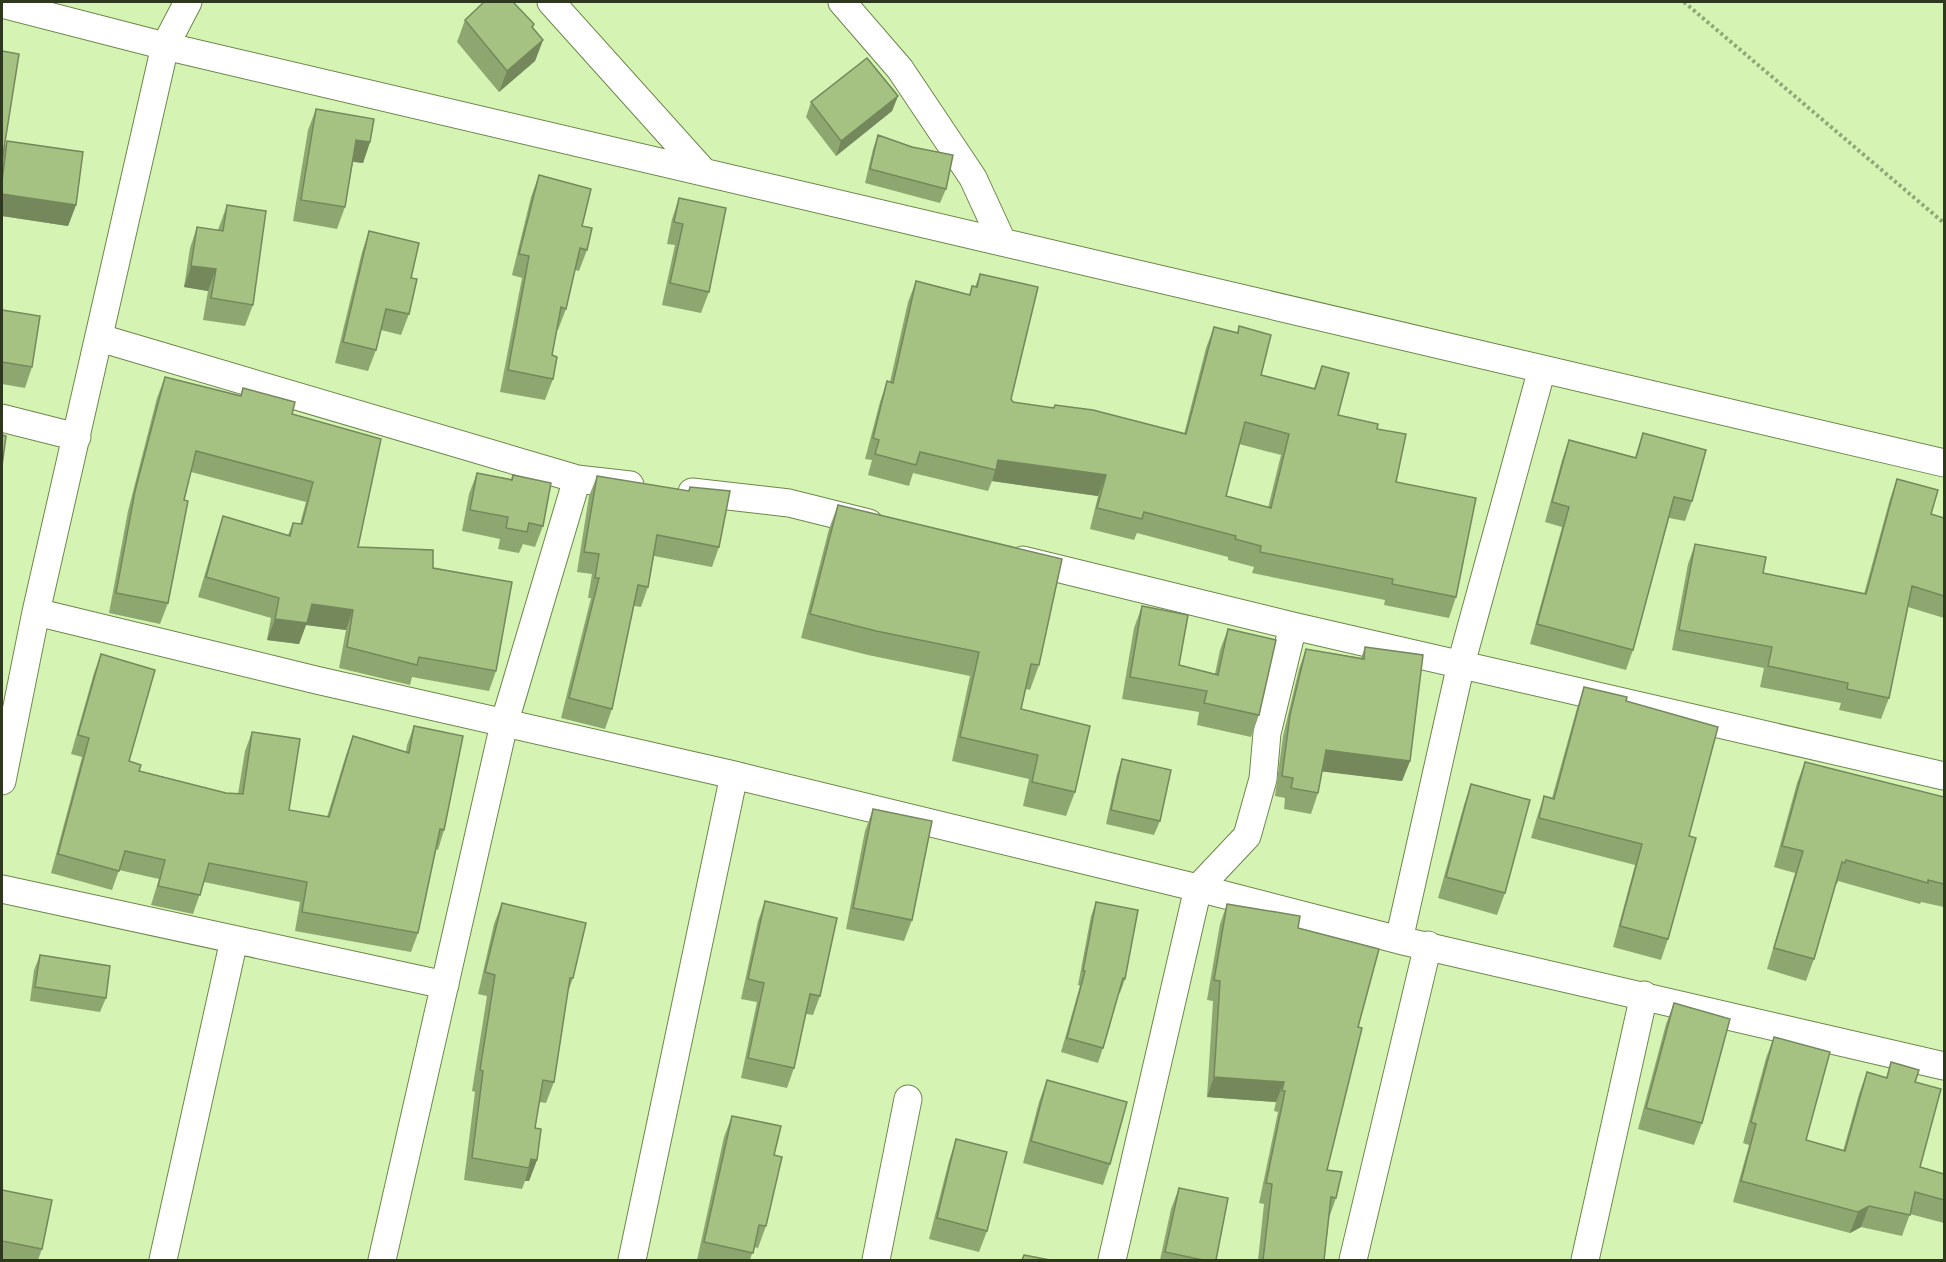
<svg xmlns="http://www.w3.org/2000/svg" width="1946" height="1262" font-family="'Work Sans',sans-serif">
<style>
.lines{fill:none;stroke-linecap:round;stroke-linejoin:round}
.street-casing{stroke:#6d874b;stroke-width:29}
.path{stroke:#90a777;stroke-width:4;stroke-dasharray:3 3;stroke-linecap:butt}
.street{stroke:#fff;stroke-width:27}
.wall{fill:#8ea771;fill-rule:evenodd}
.shaded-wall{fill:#74885c}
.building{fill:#a5c283;stroke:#74885c;stroke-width:1.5;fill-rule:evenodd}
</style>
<rect width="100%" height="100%" fill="#d5f3b3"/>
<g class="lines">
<g class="street-casing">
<path id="street" d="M551,2L702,170
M842,2L900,69L973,178L1002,241
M2,4L165,46L1944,463
M100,338L577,479L630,485
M2,418L77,437
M692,492L789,503L869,523
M1023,560L1293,626L1944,776
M36,612L316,680L734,775L1198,888L1399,940L1944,1066
M2,781L36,612L165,46L188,2
M2,889L445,985
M1399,940L1461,664L1542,369
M163,1260L234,940
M382,1260L504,724L577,479
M632,1260L734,775
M876,1260L908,1099
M1112,1260L1198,888L1247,836L1263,779L1267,733L1293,626
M1353,1260L1428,945
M1585,1260L1644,995"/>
</g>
<path class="path" d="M1684,2L1944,223"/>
<use href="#street" class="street"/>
</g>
<path class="wall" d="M465,20L534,24L533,28L543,40L535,61L499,92L457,42Z
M2,51L3,152L7,141L76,205L68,226L2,216Z
M898,96L892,111L836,156L806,117L811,102Z
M316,109L370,142L363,163L353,162L345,207L337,229L293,221L308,130Z
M878,135L946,189L940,203L865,183L873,149Z
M539,175L582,226L587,250L579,271L575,270L566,309L558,330L557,329L552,355L553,379L545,400L500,392L522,278L512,275L531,197Z
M679,198L709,292L701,313L662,305L675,245L667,244L672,219Z
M227,205L253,305L245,326L203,320L208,291L184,287L190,248L197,227L218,230Z
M369,231L411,278L409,314L401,335L381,330L376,350L368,371L335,363L362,252Z
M980,274L1011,399L1013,402L1184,434L1206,348L1214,327L1237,333L1239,326L1261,375L1314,388L1322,366L1338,415L1377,429L1396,482L1456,597L1449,618L1384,605L1385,600L1252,573L1254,567L1228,560V557L1137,533L1134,540L1090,529L1098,496L992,481L988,491L913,473L909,486L868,475L872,460L865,459L880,402L887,381L890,382L908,302L916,281L969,295L972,286L975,287ZM1239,444L1281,455L1268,508L1226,496Z
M2,310L32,367L25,388L2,384Z
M165,377L240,396L243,388L292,414L358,547L433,568L496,671L489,691L412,677L410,685L339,668L346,630L306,625L299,644L267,640L271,618L198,597L216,537L223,516L288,535L293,523L300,524L306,502L191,472L184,500L168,603L160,624L109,613L128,511L157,398Z
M1643,433L1692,501L1685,521L1669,518L1633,650L1626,670L1530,644L1562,527L1545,522L1562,460L1569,440L1635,457Z
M477,473L511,479L513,475L543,526L535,547L523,544L519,553L498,549L500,539L462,531L469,494Z
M597,476L688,491L690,487L719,547L712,567L654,556L648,587L641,607L634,606L612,709L605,729L561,718L591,598H588L592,574L577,572L589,496Z
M1897,479L1931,514L1944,518V618L1908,607L1889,698L1881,719L1839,710L1841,703L1760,687L1764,668L1672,650L1688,564L1695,544L1763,573L1864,594L1890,499Z
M838,505L1039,665L1030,690L1026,689L1021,709L1075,792L1066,816L1023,806L1029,779L952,761L970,676L868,655L801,638L829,529Z
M1142,606L1179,665L1215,674L1220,650L1228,629L1259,715L1251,737L1197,725L1199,712L1122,699L1134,628Z
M1365,647L1410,761L1402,781L1322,771L1318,793L1311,814L1284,809L1285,798L1275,796L1283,736L1299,669L1306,649L1361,658Z
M101,654L129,761L139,771L226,793L238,794L245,751L252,732L289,810L327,817L346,755L353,736L406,752L407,745L414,726L444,830L438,850L436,849L418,933L411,952L295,931L300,902L204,882L193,914L151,905L159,879L119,870L112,890L51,873L82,757L71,754L94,673Z
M1584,687L1626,701L1689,836L1668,939L1661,960L1613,947L1635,865L1531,838L1537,817L1544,796L1552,798L1577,708Z
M1122,759L1160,821L1154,835L1106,824L1117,774Z
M1805,762L1944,797V907L1921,902L1920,904L1838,881L1837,884H1836L1814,959L1806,981L1767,969L1795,873L1774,867L1797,783Z
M1471,784L1505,893L1497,915L1438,898L1464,805Z
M873,809L912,920L904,941L846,929L865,831Z
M765,901L820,996L813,1015L806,1014L794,1068L787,1088L741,1078L757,1002L741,999L758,921Z
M1096,902L1125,979L1120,993H1119L1103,1048L1098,1063L1061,1052L1080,986L1078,985L1091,916Z
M502,903L573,978L568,992L554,1082L546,1103L539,1102L535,1128L537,1160L529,1181H525L522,1189L464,1180L475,1092L472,1091L487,996L478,994L494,924Z
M1227,904L1298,928L1358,1027L1327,1170L1336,1198L1329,1218L1324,1260H1258L1264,1204L1259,1203L1278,1112L1274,1111L1276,1102L1207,1097L1213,1001L1207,1000L1220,924Z
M40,955L106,998L100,1012L30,1001L34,970Z
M1674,1003L1702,1123L1694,1145L1638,1129L1666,1024Z
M1774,1037L1806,1140L1843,1151L1859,1094L1867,1072L1886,1078L1891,1062L1915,1082L1920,1167L1944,1174V1223L1910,1214L1902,1236L1861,1227L1850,1233L1733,1202L1749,1145L1743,1143L1766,1058Z
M1047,1080L1110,1164L1103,1185L1023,1163L1039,1102Z
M732,1116L774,1155L766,1226L758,1248L754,1247L750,1260H697L724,1137Z
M956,1139L987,1231L979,1252L929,1239L949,1161Z
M1179,1188L1216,1260H1160L1171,1209Z
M2,1190L42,1249L38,1260H2Z"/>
<path class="shaded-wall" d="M543,40L535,61L499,92L507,71Z
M898,96L892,111L836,156L841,141Z
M356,140L370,142L363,163L349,161Z
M2,194L76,205L68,226L2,216Z
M191,266L216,269L208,291L184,287Z
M998,460L1106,475L1098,496L992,481Z
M312,604L353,610L346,630L306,625L299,644L267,640L275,619Z
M1326,750L1410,761L1402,781L1318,771Z
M1214,1077L1284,1082L1276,1102L1207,1097Z
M531,1159L537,1160L529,1181H525L529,1168Z
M1869,1206L1861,1227L1850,1233L1858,1212Z"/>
<path class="building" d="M484,2H513L534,24L532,27L543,40L507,71L465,20Z
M2,51L19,54L2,161Z
M867,58L898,96L841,141L811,102Z
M316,109L374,119L370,142L356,140L345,207L301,200Z
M878,135L912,147L953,155L946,189L870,169Z
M7,141L83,152L76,205L2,194V181Z
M539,175L591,189L582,226L592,228L587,250L580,248L566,309L561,307L552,355L557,357L553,379L508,370L529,256L519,254Z
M679,198L726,208L709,292L670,283L683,224L674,222Z
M227,205L266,211L253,305L211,298L216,269L191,266L197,227L223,231Z
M369,231L419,243L411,278L417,279L409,314L386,309L376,350L343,342Z
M980,274L1038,287L1011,399L1013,402L1054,408L1055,405L1093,410L1186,434L1214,327L1238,333L1239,326L1271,335L1261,375L1315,389L1322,366L1349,373L1338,415L1378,424L1377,429L1406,434L1396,482L1476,498L1456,597L1392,584L1393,579L1260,552L1261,546L1235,539L1236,536L1144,512L1142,519L1097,508L1106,475L998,460L996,470L920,452L916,465L875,454L879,440L873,438L887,381L893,383L916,281L970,295L972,286L977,287ZM1245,422L1289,434L1271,508L1226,496Z
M2,310L40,316L32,367L2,362Z
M165,377L241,396L243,388L295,402L292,414L381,439L358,547L433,550V568L512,582L496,671L419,657L417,665L347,647L353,610L312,604L307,623L275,619L279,598L206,577L223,516L290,536L293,523L302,524L313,482L196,451L184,500L188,501L168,603L116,593L135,491Z
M1643,433L1706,450L1692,501L1674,497L1633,650L1537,624L1569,507L1552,502L1569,440L1636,458Z
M2,435L6,436L2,466Z
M477,473L512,480L513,475L551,483L543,526L529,523L527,532L506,528L508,517L470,510Z
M597,476L689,491L690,487L730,491L719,547L657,535L648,587L638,585L612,709L569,698L599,578H595L599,554L584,552Z
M1897,479L1938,490L1931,514L1944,518V596L1912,586L1889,698L1847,689L1848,683L1768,666L1772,647L1679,630L1695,544L1766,557L1763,573L1866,594Z
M838,505L1062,559L1039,665L1031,664L1021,709L1090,726L1075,792L1032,782L1038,755L960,737L979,652L876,631L810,614Z
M1142,606L1188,615L1179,665L1218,675L1228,629L1276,640L1259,715L1204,703L1207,691L1130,677Z
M1365,647L1423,655L1410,761L1326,750L1318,793L1291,788L1293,778L1282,776L1290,715L1306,649L1364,659Z
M101,654L155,670L129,761L141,765L139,771L226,793L243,794L252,732L300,739L289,810L329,817L353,736L409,753L414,726L463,736L444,830L440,829L418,933L302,912L307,882L209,863L200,895L158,886L165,860L125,851L119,871L58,854L89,738L78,735Z
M1584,687L1627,697L1626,701L1718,727L1689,836L1696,838L1668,939L1620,926L1642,844L1539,818L1544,796L1554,799Z
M1122,759L1171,770L1160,821L1111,810Z
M1805,762L1944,797V884L1928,880V883L1846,860L1845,863L1842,862L1814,959L1774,948L1803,851L1782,846Z
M1471,784L1530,800L1505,893L1446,877Z
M873,809L932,821L912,920L853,908Z
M765,901L837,918L820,996L810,994L794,1068L748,1058L764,983L748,979Z
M1096,902L1138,910L1125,979L1123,978L1103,1048L1067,1038L1085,971H1083Z
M502,903L586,923L573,978H570L554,1082L543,1080L535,1128L541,1129L537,1160L531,1159L529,1168L472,1158L483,1071L480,1070L495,975L485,972Z
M1227,904L1300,916L1298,928L1379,949L1358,1027L1362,1028L1327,1170L1342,1172L1336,1198L1331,1197L1324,1260H1263L1272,1184L1266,1183L1285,1091H1282L1284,1082L1214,1077L1220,981L1214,980Z
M40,955L110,966L106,998L35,987Z
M1674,1003L1730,1019L1702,1123L1646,1108Z
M1774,1037L1830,1052L1806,1140L1845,1151L1867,1072L1887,1078L1891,1062L1919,1070L1915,1082L1941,1089L1920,1167L1944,1174V1200L1915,1192L1910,1215L1869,1206L1858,1212L1741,1181L1756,1124L1751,1122Z
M1047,1080L1127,1102L1110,1164L1031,1141Z
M732,1116L781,1126L774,1155L782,1157L766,1226L759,1225L753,1253L704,1242Z
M956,1139L1007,1152L987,1231L937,1218Z
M1179,1188L1228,1198L1216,1260H1203L1165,1252Z
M2,1190L52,1200L42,1249L2,1241Z
M1024,1255L1050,1260H1022Z"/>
<rect width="1946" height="1262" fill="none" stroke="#2d381f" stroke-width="6"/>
</svg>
